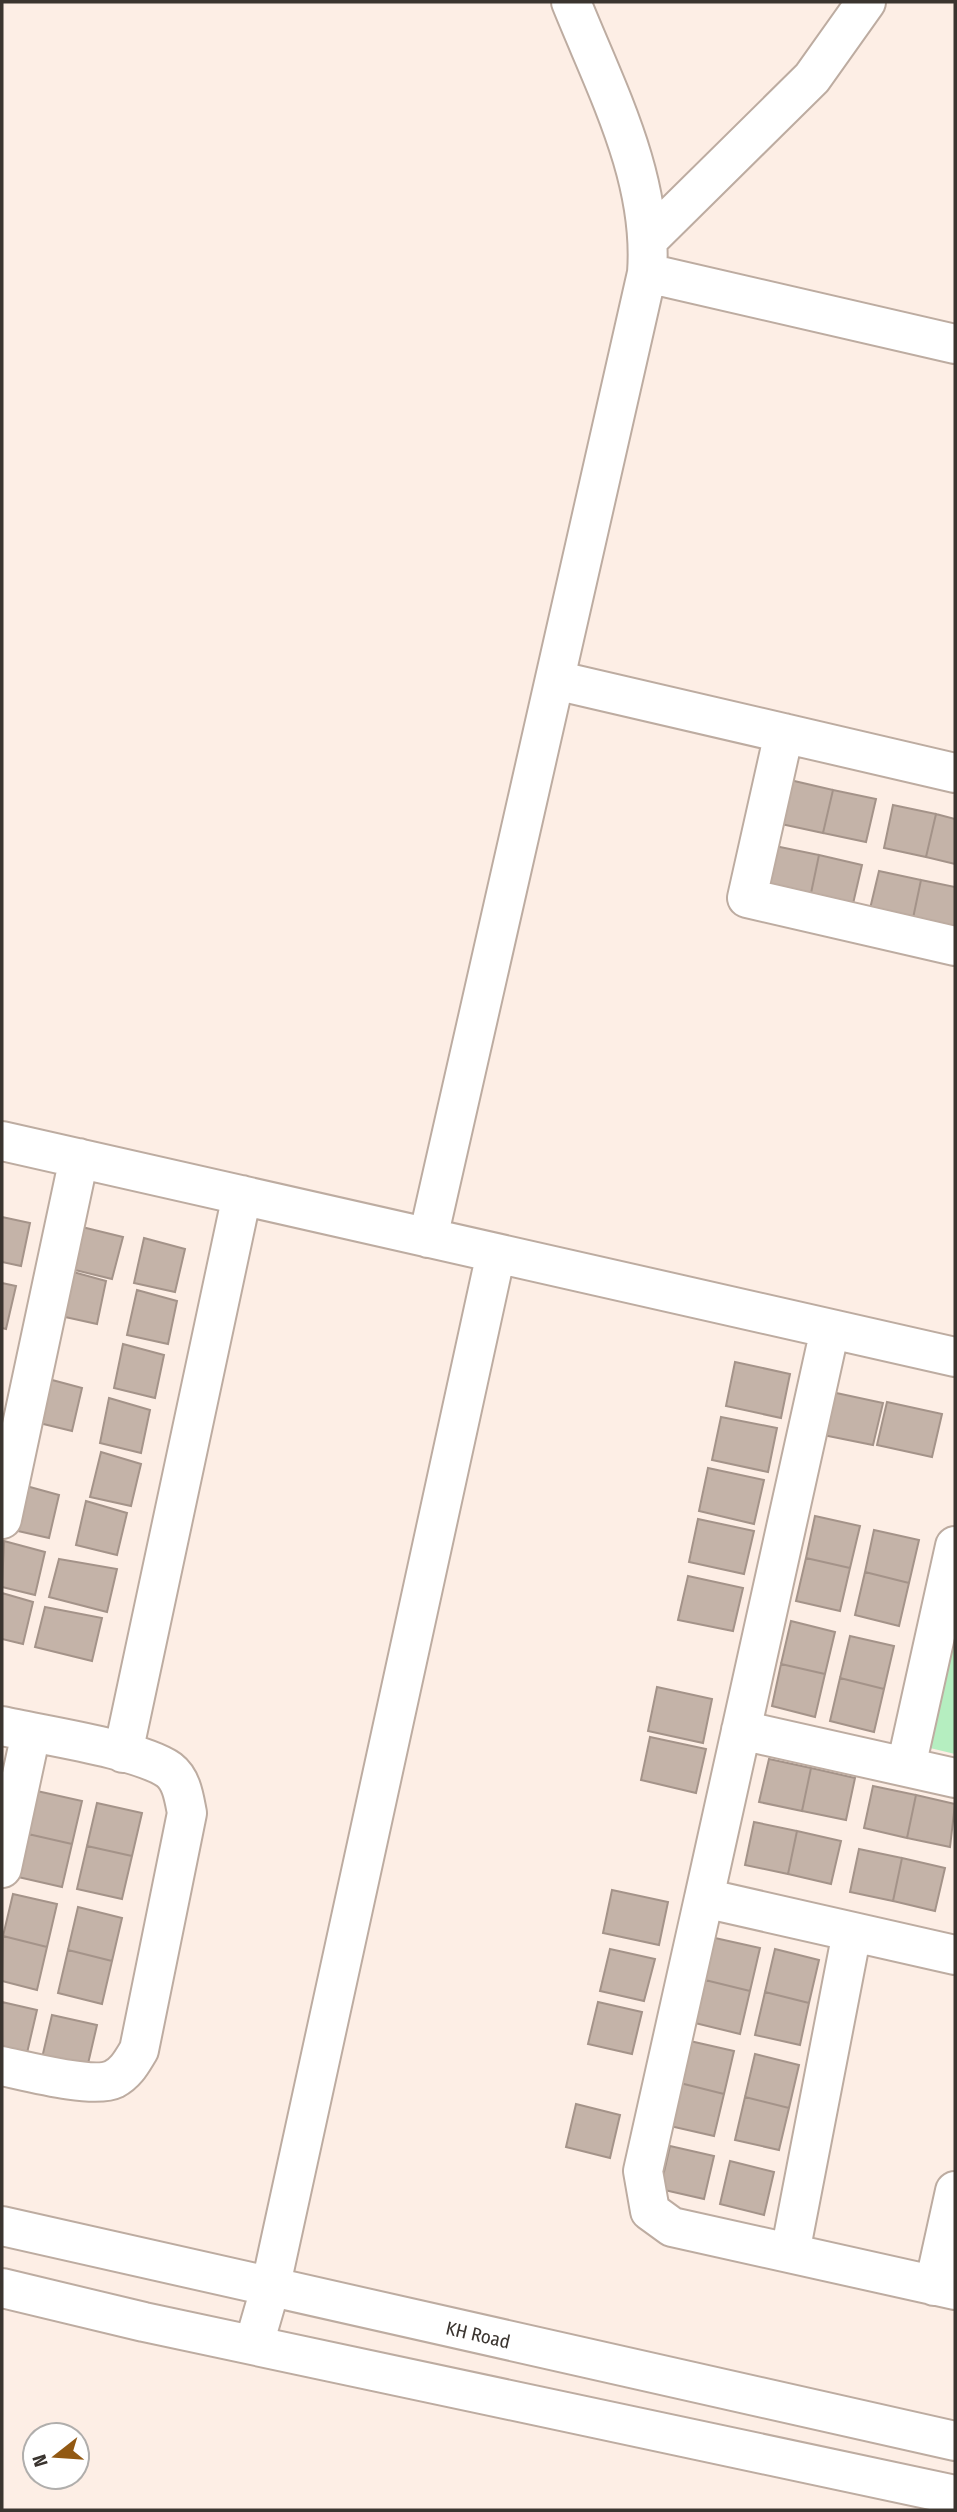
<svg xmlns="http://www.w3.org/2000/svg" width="957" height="2512" font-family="'Fira Sans Condensed',sans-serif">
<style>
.green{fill:#b5eec0}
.building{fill:#c4b3a8;stroke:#a49389;stroke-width:2}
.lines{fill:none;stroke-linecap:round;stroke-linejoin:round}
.street-casing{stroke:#bdaca1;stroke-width:42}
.secondary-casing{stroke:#bdaca1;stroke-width:42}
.street{stroke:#fff;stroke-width:38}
.secondary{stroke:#fff;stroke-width:38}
.labels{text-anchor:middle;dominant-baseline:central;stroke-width:5;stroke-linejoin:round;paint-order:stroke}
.street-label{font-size:19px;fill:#3a342f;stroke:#fff}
</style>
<rect width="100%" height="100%" fill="#fdeee5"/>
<path class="green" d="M955,1629V1754L930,1748Z"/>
<path class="building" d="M790,780L833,790L823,833L781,824Z
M833,790L876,799L866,842L823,833Z
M893,805L936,814L926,857L884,848Z
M936,814L955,819V864L926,857Z
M775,846L819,855L810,898L766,889Z
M819,855L862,865L852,908L810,898Z
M879,871L921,880L912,923L869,913Z
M921,880L955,887V932L912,923Z
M2,1217L30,1223L21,1266L2,1262Z
M82,1227L123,1237L112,1279L71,1269Z
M144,1238L185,1249L175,1292L134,1283Z
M66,1270L106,1281L97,1324L56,1315Z
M2,1283L16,1286L6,1329L2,1328Z
M137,1290L177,1301L168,1344L127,1335Z
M123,1344L164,1355L155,1398L114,1388Z
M735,1362L790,1374L781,1418L726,1406Z
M41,1377L82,1388L72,1431L31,1421Z
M827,1391L883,1403L873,1445L818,1434Z
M109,1398L150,1410L141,1453L100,1443Z
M887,1402L942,1414L932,1457L877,1445Z
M721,1417L777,1428L768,1472L712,1460Z
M101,1452L141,1464L131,1506L90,1497Z
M708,1468L764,1480L754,1524L699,1511Z
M19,1484L59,1495L49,1538L9,1529Z
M86,1501L127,1513L117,1555L76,1545Z
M815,1516L860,1526L850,1568L806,1558Z
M698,1519L754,1531L744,1574L689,1562Z
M874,1530L919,1540L909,1583L865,1572Z
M4,1541L45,1552L35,1595L2,1587Z
M806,1558L850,1568L840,1611L796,1601Z
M59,1559L117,1569L107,1612L49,1597Z
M865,1572L909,1583L899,1626L855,1615Z
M688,1576L743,1588L733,1631L678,1620Z
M2,1593L33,1602L23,1644L2,1639Z
M45,1607L102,1618L92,1661L35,1647Z
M791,1621L835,1632L825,1674L781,1664Z
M850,1636L894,1646L884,1689L840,1678Z
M781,1664L825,1674L815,1717L772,1706Z
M840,1678L884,1689L874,1732L830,1721Z
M657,1687L712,1699L703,1743L648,1731Z
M650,1737L706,1749L696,1793L641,1780Z
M769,1759L811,1768L802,1811L759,1802Z
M811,1768L855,1778L846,1820L802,1811Z
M873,1786L916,1795L907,1838L864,1828Z
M37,1791L82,1801L72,1844L28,1834Z
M916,1795L955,1804L950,1847L907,1838Z
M97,1803L142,1813L132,1856L87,1846Z
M754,1822L797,1831L788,1874L745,1865Z
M797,1831L841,1841L831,1884L788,1874Z
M28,1834L72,1844L62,1887L18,1877Z
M87,1846L132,1856L122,1899L77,1889Z
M859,1849L902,1858L893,1901L850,1892Z
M902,1858L945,1868L935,1911L893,1901Z
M612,1890L668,1902L659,1945L603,1933Z
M13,1894L57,1904L47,1947L3,1936Z
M78,1907L122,1918L112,1961L68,1950Z
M3,1936L47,1947L37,1990L2,1981Z
M715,1938L760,1948L750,1991L705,1980Z
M610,1949L655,1959L644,2001L600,1991Z
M775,1949L819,1960L809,2003L765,1992Z
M68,1950L112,1961L102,2004L58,1993Z
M705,1980L750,1991L740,2034L695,2023Z
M765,1992L809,2003L800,2045L755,2035Z
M2,2002L37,2010L27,2053L2,2046Z
M598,2002L642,2012L632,2054L588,2044Z
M52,2015L97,2025L87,2068L42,2058Z
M690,2041L734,2051L724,2094L680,2083Z
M755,2054L799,2065L789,2108L745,2097Z
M680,2083L724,2094L714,2136L670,2126Z
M745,2097L789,2108L779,2150L735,2140Z
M576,2104L620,2115L610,2158L566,2147Z
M670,2146L714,2156L704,2199L660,2189Z
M730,2161L774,2172L764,2215L720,2204Z"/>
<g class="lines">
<g class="street-casing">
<path id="street" d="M650,238L812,78L866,2
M647,273L955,344
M555,680L955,773
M784,733L747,898L955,946
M2,1141L955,1357
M428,1238L647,273C654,178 606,89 571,2
M830,1329L704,1898L955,1955
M2,1519L79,1158
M2,1726C41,1735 139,1749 169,1770C182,1780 184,1798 187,1813L139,2050C132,2061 127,2072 114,2079C94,2089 26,2071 2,2066
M741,1730L955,1778
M123,1753L242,1195
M906,1767L955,1546
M2,1868L31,1733
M704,1898L643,2171L650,2211L672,2227L955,2290
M790,2253L852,1932
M934,2286L955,2191
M254,2344L270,2289L496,1253"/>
</g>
<g class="secondary-casing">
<path id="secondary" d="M2,2226L955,2441
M2,2288L144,2322L955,2495"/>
</g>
<use href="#street" class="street"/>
<use href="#secondary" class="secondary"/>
</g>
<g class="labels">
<g class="street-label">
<text transform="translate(478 2335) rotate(13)">KH Road</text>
</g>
</g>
<rect width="957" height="2512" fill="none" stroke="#3a342f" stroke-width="7"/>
<g transform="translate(56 2456) rotate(253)"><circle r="33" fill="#ffffff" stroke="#b0aeac" stroke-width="2"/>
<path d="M0-5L12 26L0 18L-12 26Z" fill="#925913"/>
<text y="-10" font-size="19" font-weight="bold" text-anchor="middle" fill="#3a342f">N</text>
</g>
</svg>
